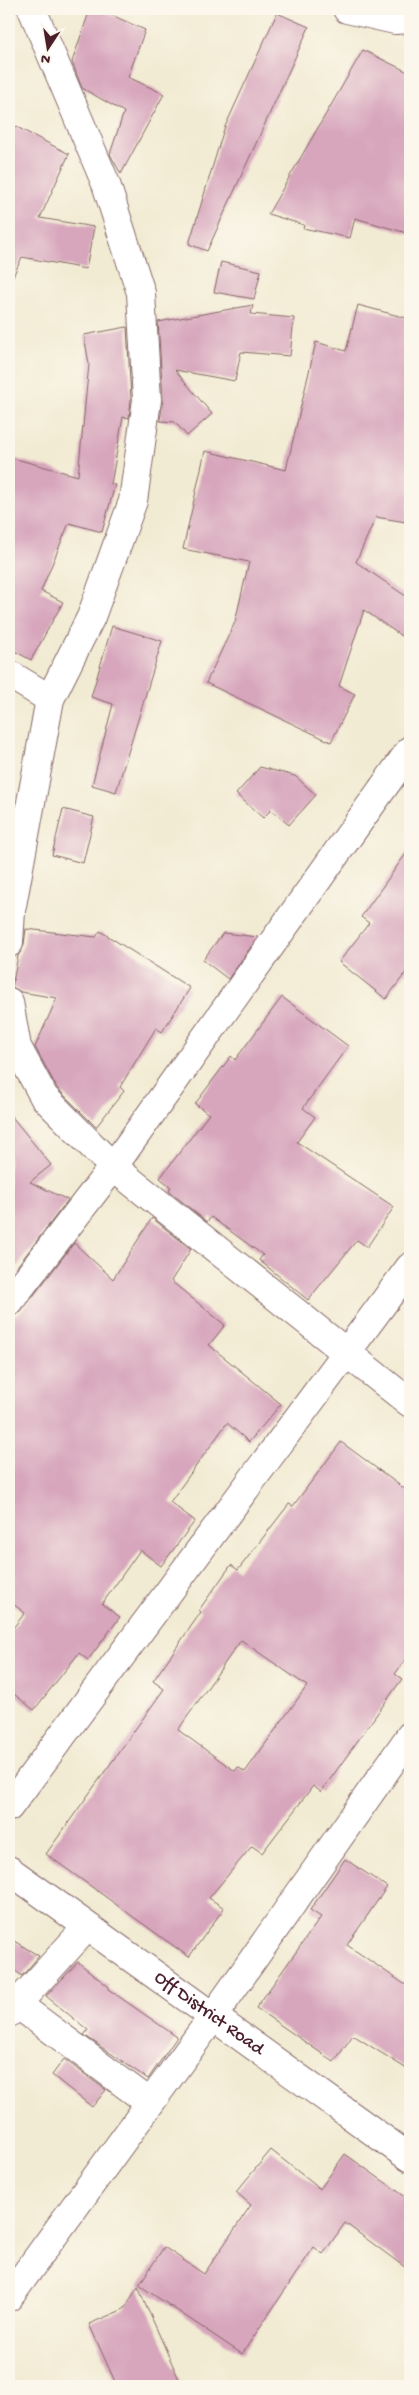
<svg xmlns="http://www.w3.org/2000/svg" width="419" height="2395" font-family="'Gochi Hand',sans-serif">
<style>
.building{fill:#d7a5bc;fill-rule:evenodd}
.lines{fill:none;stroke-linecap:round;stroke-linejoin:round}
.minor-casing{stroke:#856666;stroke-width:30}
.minor{stroke:#fff;stroke-width:28}
.labels{text-anchor:middle;dominant-baseline:central;stroke-width:4;stroke-linejoin:round;paint-order:stroke}
.street-label{font-size:19px;fill:#4a1f2b;stroke:#fbf7ec}
</style>
<rect width="100%" height="100%" fill="#fbf7ec"/>
<filter id="ink" filterUnits="userSpaceOnUse"><feTurbulence type="fractalNoise" baseFrequency=".02" numOctaves="2"/><feDisplacementMap in="SourceGraphic" scale="10" xChannelSelector="R" yChannelSelector="G"/><feConvolveMatrix kernelMatrix="1 2 1 2 8 2 1 2 1" color-interpolation-filters="sRGB"/></filter>
<filter id="wash" filterUnits="userSpaceOnUse"><feTurbulence type="fractalNoise" baseFrequency=".0096" numOctaves="4" result="noise"/><feDisplacementMap in="SourceGraphic" scale="20" xChannelSelector="R" yChannelSelector="G"/><feGaussianBlur stdDeviation="1.12" result="paint"/><feColorMatrix in="noise" values="0 0 0 0 0 0 0 0 0 0 0 0 0 0 0 0 0 1.4 0 .05"/><feComposite in="paint" operator="in"/></filter>
<g filter="url(#wash)">
<rect width="100%" height="100%" fill="#f2ebd3"/>
<g id="blocks">
<path class="building" d="M90,9H98L145,30L128,77L164,94L121,174L110,154L124,112L82,88L72,62Z
M277,13L309,27L207,251L189,244L224,129Z
M363,50L410,73V234L355,218L350,238L303,228L304,225L268,214Z
M9,123L69,154L40,218L94,227L86,269L22,257L9,285Z
M221,262L261,271L254,299L214,292Z
M253,305L251,314L294,318L290,356L241,352L235,381L175,370L212,414L187,436L175,422L160,421L163,399L158,322Z
M358,305L410,319V491L406,522L376,517L356,562L410,599V642L364,610L339,686L355,694L331,742L206,683L235,622L249,562L183,549L205,451L286,470L316,342L346,351Z
M127,327L131,399L129,418L123,417L111,484L115,485L102,532L69,523L41,591L63,602L31,660L9,648V457L78,476L89,364L84,335Z
M112,626L162,641L116,792L92,785L113,704L91,697Z
M260,767L295,776L316,795L289,825L271,810L263,818L236,794Z
M63,809L94,817L83,863L52,855Z
M410,848V967L386,999L339,962L369,923L361,917Z
M26,929L96,937L100,931L190,988L162,1032L156,1028L120,1087L124,1091L96,1127L57,1088L35,1047L57,998L21,992L12,987L18,956L24,944Z
M223,933L258,937L228,979L203,960Z
M282,997L348,1046L303,1108L315,1117L297,1142L394,1207L367,1247L357,1240L308,1300L259,1260L263,1255L211,1217L207,1222L169,1191L171,1187L160,1178L209,1114L195,1104L231,1056L235,1060Z
M9,1113L51,1165L30,1182L68,1200L9,1277Z
M152,1218L191,1249L171,1281L225,1325L209,1345L281,1404L249,1442L227,1423L170,1502L195,1521L161,1566L140,1550L102,1604L120,1617L88,1660L79,1653L34,1710L9,1690V1633L25,1613L9,1601V1317L21,1312L74,1243L113,1279Z
M341,1442L410,1493V1654L395,1674L402,1679L321,1792L313,1786L262,1853L252,1846L209,1898L224,1908L189,1957L46,1854L164,1689L153,1681L201,1612L199,1610L231,1565L238,1570L289,1504L293,1506ZM241,1640L307,1686L245,1772L238,1767L235,1771L178,1730Z
M345,1859L387,1887L347,1945L410,1988V2071L353,2035L334,2062L256,2008L321,1917L310,1910Z
M9,1938L39,1956L22,1976L9,1966Z
M78,1962L109,1987L108,1989L177,2037L148,2079L84,2035L88,2030L46,1996Z
M64,2059L106,2090L92,2107L52,2075Z
M271,2150L320,2189L345,2154L410,2200V2271L345,2223L323,2254L314,2247L242,2354L139,2285L164,2247L204,2274L251,2205L236,2192Z
M138,2287L182,2386H117L89,2324L124,2309Z"/>
</g>
</g>
<g filter="url(#ink)">
<use href="#blocks" fill-opacity="0" stroke="#856666" stroke-width="1"/>
<g class="lines">
<g class="minor-casing">
<g id="minor">
<path d="M347,9L395,20L410,19"/>
<path d="M9,674L50,699"/>
<path d="M9,943L11,911L50,699L91,617L133,501L147,400L141,293L106,184L32,9"/>
<path d="M9,1002L17,1047L44,1097L113,1167L410,1403"/>
<path d="M9,1302L113,1167L410,750"/>
<path d="M9,1807L410,1267"/>
<path id="s1" d="M9,1870L410,2158"/>
<path d="M17,2004L150,2103"/>
<path d="M9,2013L87,1927"/>
<path d="M9,2297L212,2018L410,1736"/>
</g>
</g>
<use href="#minor" class="minor"/>
</g>
</g>
<g class="labels">
<g class="street-label">
<text stroke="none"><textPath href="#s1" startOffset="246">Off District Road</textPath></text>
</g>
</g>
<rect width="419" height="2395" fill="none" stroke="#fbf7ec" stroke-width="30"/>
<g transform="translate(48 48) rotate(192)" stroke="#fbf7ec" stroke-width="4" paint-order="stroke">
<path d="M0-4L9 19L0 12L-9 19Z" fill="#4a1f2b"/>
<text y="-8" font-size="14" font-weight="bold" text-anchor="middle" fill="#4a1f2b">N</text>
</g>
</svg>
